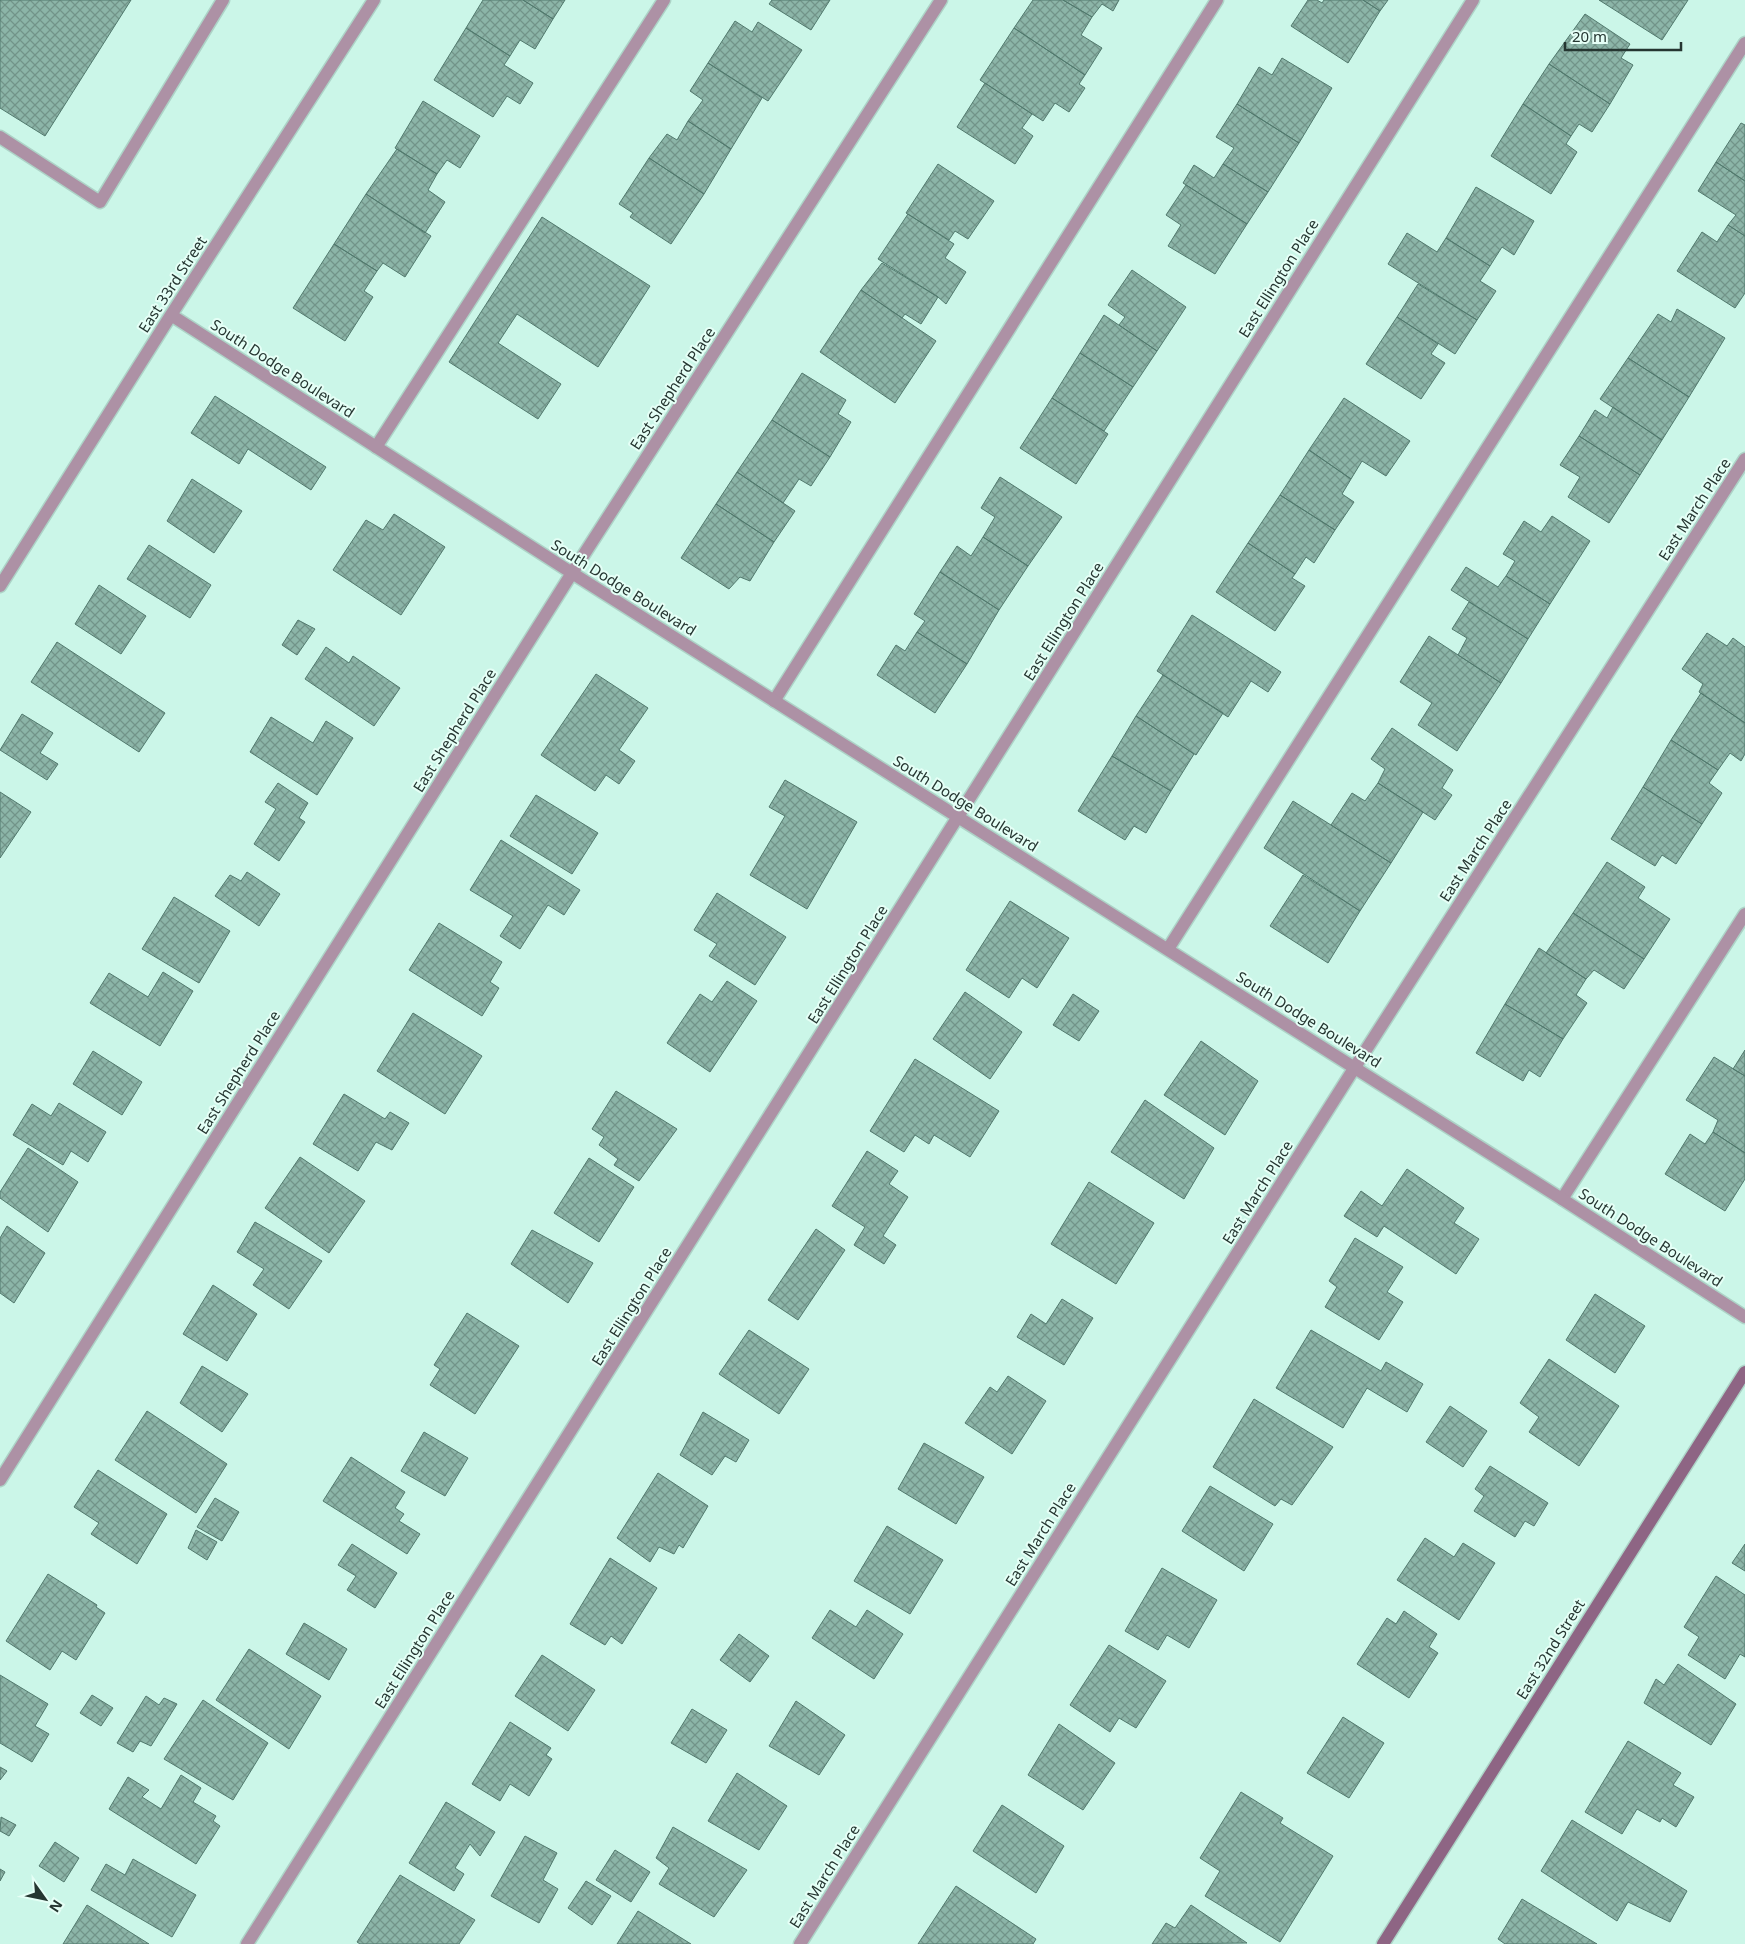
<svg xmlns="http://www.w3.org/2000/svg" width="1745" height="1944" font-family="'Noto Sans',sans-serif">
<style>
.building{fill:url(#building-cross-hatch);stroke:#51796d}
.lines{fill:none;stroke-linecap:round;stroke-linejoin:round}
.lane-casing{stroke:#add3c7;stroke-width:15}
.street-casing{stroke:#add3c7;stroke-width:15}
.secondary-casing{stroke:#add3c7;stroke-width:15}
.lane{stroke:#ad91a5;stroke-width:12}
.street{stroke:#ad91a5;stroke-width:12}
.secondary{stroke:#8e6584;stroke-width:12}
.labels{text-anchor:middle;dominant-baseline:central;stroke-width:4;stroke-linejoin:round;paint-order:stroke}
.street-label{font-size:15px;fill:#253631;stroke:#e5fff6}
</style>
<defs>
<pattern id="building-cross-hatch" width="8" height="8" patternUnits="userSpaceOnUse" patternTransform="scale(1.25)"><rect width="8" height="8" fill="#8cb5a8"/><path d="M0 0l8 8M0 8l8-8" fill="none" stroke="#729489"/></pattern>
</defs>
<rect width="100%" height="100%" fill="#cbf6e8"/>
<path class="building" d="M0,0H131L45,136L0,108Z
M483,0H523L553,19L535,49L520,40L510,56L466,28Z
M523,0H565L553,19Z
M772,0H830L811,30L769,4Z
M1033,0H1063L1092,17L1081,35L1102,48L1085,75L1014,28Z
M1063,0H1119L1113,11L1102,4L1092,17Z
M1308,0H1317L1322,3L1324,0H1363L1380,11L1348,63L1291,26Z
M1363,0H1388L1380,11Z
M1599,0H1688L1662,40Z
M1585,14L1630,44L1621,58L1633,65L1610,104L1549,64Z
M735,21L752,32L758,22L802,50L768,101L708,63Z
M466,28L510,56L504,65L533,83L520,104L507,96L493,117L434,80Z
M1014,28L1085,75L1079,84L1085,88L1069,112L1055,103L1043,121L980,80Z
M1282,58L1332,88L1299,143L1237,104L1259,67L1272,75Z
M708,63L762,98L731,149L688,121L703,100L690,91Z
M1549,64L1610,104L1592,132L1579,124L1571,136L1523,104Z
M985,83L1032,114L1022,128L1033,136L1015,164L957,127Z
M423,101L480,136L460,168L447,160L437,174L395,148Z
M1237,104L1299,143L1268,192L1223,164L1234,148L1216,137Z
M1523,104L1571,136L1566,144L1577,152L1551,194L1491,156Z
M688,121L731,149L704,194L649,158L667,134L677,140Z
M1741,123L1745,125V181L1716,162Z
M397,149L437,174L428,190L445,202L425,233L366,194Z
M649,158L704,194L671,244L630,217L633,213L619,204Z
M1716,162L1745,181V236L1728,225L1736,215L1698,191Z
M938,164L994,201L968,239L955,231L949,240L906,213Z
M1223,164L1268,192L1247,224L1183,183L1194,165L1214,178Z
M1186,185L1247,224L1215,274L1168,246L1181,225L1166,215Z
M1476,187L1534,221L1514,255L1502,247L1490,266L1446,238Z
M366,194L431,236L405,277L383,263L377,271L334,244Z
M908,214L954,244L945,258L966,272L946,304L938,297L878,259Z
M542,217L650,286L598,367L517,314L498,343L561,384L538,419L449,362Z
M1728,225L1745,236V293L1735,308L1677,271L1702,232L1717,242Z
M1407,233L1437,252L1446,238L1490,266L1480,281L1496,291L1477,320L1388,264Z
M334,244L377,271L364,291L373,297L345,341L293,308Z
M882,263L938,297L921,324L905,314L902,318L861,290Z
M1132,270L1186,307L1157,351L1119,325L1125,317L1108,305Z
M1418,284L1477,320L1455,354L1397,317Z
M861,290L936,341L895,403L820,352Z
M1677,309L1725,338L1689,397L1628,358L1658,314L1671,322Z
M1104,315L1157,351L1133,387L1080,353Z
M1397,317L1438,344L1431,354L1445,363L1421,399L1366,364Z
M1080,353L1133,387L1104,431L1052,398Z
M1628,358L1689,397L1662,440L1600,399Z
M802,373L846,400L838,414L851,422L830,457L772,420Z
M215,396L326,467L311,490L248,449L239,464L191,433Z
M1052,398L1108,434L1076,484L1020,448Z
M1344,398L1410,441L1386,476L1362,461L1351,479L1309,450Z
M1613,407L1662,440L1640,475L1579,436L1595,410L1607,418Z
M772,420L830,457L811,486L799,479L783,503L737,472Z
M1579,436L1640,475L1609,523L1568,497L1580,477L1560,465Z
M1309,450L1351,479L1342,494L1354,502L1335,530L1280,495Z
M737,472L795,511L774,542L716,504Z
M1000,477L1062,517L1028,566L983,537L995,517L981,508Z
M192,479L242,511L214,553L167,521Z
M1280,495L1335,530L1314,563L1306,557L1295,574L1248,543Z
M716,504L774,542L750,581L740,577L729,589L681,558Z
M394,514L445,547L401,615L333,570L366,520L383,530Z
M1552,516L1590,541L1550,604L1506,576L1515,561L1503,554L1524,521L1541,532Z
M983,537L1028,566L999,610L940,572L957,546L971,556Z
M1248,543L1295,574L1292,578L1305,586L1275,631L1216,592Z
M149,545L211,585L190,618L127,579Z
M1466,567L1498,587L1506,576L1550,604L1528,639L1451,590Z
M940,572L999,610L967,664L917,632L925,621L914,614Z
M99,585L146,616L121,654L75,624Z
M1469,602L1528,639L1501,683L1458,655L1467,638L1452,629Z
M1192,615L1281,672L1268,692L1251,681L1228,717L1157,671Z
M298,620L315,629L297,655L282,645Z
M917,632L967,664L935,713L877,675L896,645L905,651Z
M1707,633L1727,646L1733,638L1745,647V723L1699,692L1703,684L1682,669Z
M1429,636L1501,683L1457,751L1418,725L1432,703L1400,682Z
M57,642L165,713L139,752L31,682Z
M326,647L349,663L353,656L400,688L374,726L305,679Z
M596,674L648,708L619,750L635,761L619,784L606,775L595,791L541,755Z
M1163,675L1223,713L1196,755L1136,716Z
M1701,693L1745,723V754L1741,761L1730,753L1718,770L1671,740Z
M22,714L53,733L40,753L58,764L47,780L0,750Z
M1136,716L1194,754L1171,791L1112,756Z
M271,717L313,743L326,721L353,738L317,795L250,752Z
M1392,728L1453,770L1442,788L1452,795L1435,820L1378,783L1385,769L1371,759Z
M1671,740L1718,770L1709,783L1722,793L1702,824L1643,787Z
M1112,756L1171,791L1146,833L1134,826L1125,840L1078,811Z
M785,780L857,822L807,909L750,875L785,816L769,807Z
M278,783L308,803L299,818L305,822L279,861L254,844L276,809L265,802Z
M1378,783L1423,812L1391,863L1331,825L1352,793L1365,801Z
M1643,787L1702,824L1676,864L1662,855L1655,866L1611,839Z
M0,792L31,812L0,858Z
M536,795L598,833L572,874L510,836Z
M1293,801L1391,863L1360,911L1264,848Z
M501,840L580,890L564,915L548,905L520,949L500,936L513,916L470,890Z
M1607,862L1645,887L1638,898L1670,919L1644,959L1573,913Z
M247,872L280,894L259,926L215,896L230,875L241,881Z
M1303,875L1360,911L1328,963L1270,926Z
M717,893L786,937L755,985L709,956L717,944L694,930Z
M174,897L230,931L199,983L142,949Z
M1010,901L1069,938L1037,988L1022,978L1009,998L966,970Z
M1573,913L1644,959L1624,989L1594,970L1586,979L1546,953Z
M439,923L502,962L490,982L499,988L482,1016L409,970Z
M1539,948L1586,979L1576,995L1587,1003L1563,1039L1505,1004Z
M163,972L193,991L160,1046L90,1003L109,973L148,997Z
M727,981L757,1001L710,1072L667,1043L700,994L712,1002Z
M965,992L1022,1032L990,1079L933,1039Z
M1073,994L1099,1011L1079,1041L1053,1025Z
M1505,1004L1563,1039L1540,1077L1529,1070L1523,1081L1476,1053Z
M413,1013L482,1056L445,1114L377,1071Z
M1201,1041L1258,1081L1225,1135L1164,1095Z
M1745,1050V1076L1733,1069Z
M93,1051L142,1082L122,1115L73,1084Z
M1714,1057L1745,1076V1153L1713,1132L1718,1120L1686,1100Z
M915,1059L999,1111L970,1157L934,1135L929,1144L915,1135L904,1152L870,1131Z
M616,1091L677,1129L639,1181L614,1165L618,1159L599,1145L604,1137L592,1129Z
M344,1094L385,1119L390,1112L409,1123L392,1150L376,1142L358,1171L313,1144Z
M1145,1100L1214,1148L1184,1199L1111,1152Z
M59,1103L106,1132L88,1162L71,1151L63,1165L13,1135L32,1104L51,1116Z
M1713,1132L1745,1153V1179L1725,1211L1665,1174L1690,1134L1705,1144Z
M28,1148L78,1182L48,1232L0,1198V1192Z
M867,1151L898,1171L889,1184L908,1197L883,1236L896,1245L884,1264L854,1245L865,1227L832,1206Z
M300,1157L365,1201L329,1253L265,1208Z
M589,1158L634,1187L599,1242L554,1213Z
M1407,1169L1464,1208L1454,1223L1479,1239L1456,1274L1384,1226L1377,1237L1344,1216L1361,1191L1382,1206Z
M1089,1182L1154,1223L1116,1284L1051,1244Z
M255,1222L322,1261L289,1309L253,1285L264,1269L237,1252Z
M7,1226L45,1253L14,1303L0,1293V1238Z
M816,1229L845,1250L798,1320L768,1300Z
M532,1230L593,1263L568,1303L511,1264Z
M1355,1238L1403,1267L1387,1292L1403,1302L1379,1340L1325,1307L1337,1287L1329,1281Z
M213,1285L257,1314L227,1361L183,1334Z
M1595,1294L1645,1326L1615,1373L1566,1340Z
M1062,1299L1093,1318L1064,1365L1017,1337L1031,1314L1046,1324Z
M467,1313L519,1346L475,1414L430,1385L440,1369L434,1365Z
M749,1330L809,1369L779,1414L719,1374Z
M1311,1330L1381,1371L1386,1362L1423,1384L1407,1412L1367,1388L1343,1428L1276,1388Z
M1549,1359L1619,1406L1579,1466L1529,1432L1539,1417L1520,1403Z
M202,1366L248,1394L222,1432L180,1403Z
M1008,1376L1046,1401L1012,1454L965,1423L990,1387L997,1392Z
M1254,1399L1333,1447L1292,1505L1281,1499L1275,1506L1213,1467Z
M1450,1406L1487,1431L1463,1467L1426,1442Z
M147,1411L227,1464L196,1513L115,1460Z
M703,1412L749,1440L736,1462L725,1456L712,1475L680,1455Z
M424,1432L468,1458L445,1496L401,1471Z
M924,1443L984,1477L956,1524L898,1489Z
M351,1457L405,1492L395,1508L404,1514L399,1521L420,1534L407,1554L323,1501Z
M1490,1466L1548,1503L1534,1526L1525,1521L1515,1537L1474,1511L1484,1496L1475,1489Z
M98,1470L167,1514L137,1564L91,1534L99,1523L74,1507Z
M658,1473L708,1506L683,1548L679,1545L674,1554L659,1547L650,1562L617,1538Z
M1210,1486L1273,1524L1244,1571L1182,1531Z
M215,1498L239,1512L222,1541L197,1527Z
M887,1526L943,1560L910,1614L854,1581Z
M196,1530L217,1542L207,1560L188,1548Z
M1425,1538L1454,1557L1463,1543L1495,1563L1459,1620L1397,1580Z
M352,1544L397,1573L375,1608L347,1590L356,1576L338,1565Z
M1745,1544V1571L1732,1563Z
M610,1558L657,1588L622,1644L611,1636L605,1645L570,1624Z
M1162,1568L1217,1600L1189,1648L1167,1635L1158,1650L1125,1631Z
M48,1574L97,1605L96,1607L105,1613L76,1660L62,1651L50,1670L6,1641Z
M1716,1576L1745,1595V1657L1740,1654L1725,1679L1688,1655L1699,1637L1684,1627Z
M830,1610L856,1627L867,1610L903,1634L874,1679L812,1638Z
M1404,1611L1437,1634L1429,1647L1438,1653L1409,1698L1357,1664L1387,1618L1396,1624Z
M304,1623L347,1649L329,1680L286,1654Z
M739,1634L769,1656L750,1682L720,1660Z
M1109,1645L1166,1681L1136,1728L1119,1718L1110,1732L1070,1705Z
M249,1649L321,1696L289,1749L216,1700Z
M542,1655L595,1690L568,1731L515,1696Z
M1678,1664L1736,1704L1711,1745L1644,1703L1656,1679L1664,1685Z
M0,1675L48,1704L35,1726L49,1734L32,1762L0,1743Z
M92,1695L113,1708L101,1726L80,1713Z
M146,1696L159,1705L164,1698L177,1704L151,1746L140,1741L133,1752L117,1743Z
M203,1700L268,1743L233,1800L164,1759Z
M796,1701L845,1735L819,1775L769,1746Z
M692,1709L727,1730L706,1763L671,1743Z
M1343,1717L1384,1743L1349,1798L1307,1773Z
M510,1722L551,1748L546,1755L552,1759L529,1796L510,1784L500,1801L472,1784Z
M1059,1724L1115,1763L1083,1810L1028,1775Z
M1628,1741L1681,1773L1673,1785L1694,1797L1676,1827L1662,1818L1660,1822L1637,1809L1622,1834L1585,1812Z
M0,1767L7,1771L0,1780Z
M737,1773L787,1806L759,1850L708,1821Z
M181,1775L201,1788L193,1802L216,1816L213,1821L220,1826L196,1864L109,1809L128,1777L149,1790L142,1797L161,1809Z
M1241,1792L1283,1818L1280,1823L1333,1856L1280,1942L1205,1896L1220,1871L1200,1858Z
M446,1802L495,1832L480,1856L470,1844L455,1868L464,1874L454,1891L409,1863Z
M1002,1805L1064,1846L1036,1893L973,1851Z
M1,1817L16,1825L9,1836L0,1831Z
M1572,1820L1687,1891L1670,1922L1628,1902L1617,1921L1541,1871Z
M673,1827L747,1870L714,1917L659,1884L669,1868L656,1858Z
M525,1836L557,1853L543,1880L558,1889L539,1923L491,1896Z
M55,1842L79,1858L64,1882L39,1866Z
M615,1850L650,1872L631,1902L596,1880Z
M133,1859L196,1895L172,1937L91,1890L106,1864L125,1875Z
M0,1869L5,1872L0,1881Z
M400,1875L475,1920L459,1944H360L357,1942Z
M586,1881L611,1896L592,1925L568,1908Z
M956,1886L1036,1939L1033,1944H918Z
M1522,1899L1597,1944H1505L1498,1939Z
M87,1905L149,1944H63Z
M1191,1905L1247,1943L1152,1944L1166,1923L1175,1928Z
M638,1911L691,1944H617Z"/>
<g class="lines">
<g class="lane-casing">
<path id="lane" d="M0,137L100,202L223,0
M376,447L664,0
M774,701L1217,0
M1168,949L1745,43
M1562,1199L1745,914"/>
</g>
<g class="street-casing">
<path id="street" d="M171,315L572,573L1562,1199L1745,1317
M0,586L171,315L374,0
M0,1480L572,573L941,0
M247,1944L1473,0
M800,1944L1355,1067L1745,459"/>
</g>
<g class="secondary-casing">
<path id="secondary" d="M1383,1944L1745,1372"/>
</g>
<use href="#lane" class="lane"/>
<use href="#street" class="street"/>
<use href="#secondary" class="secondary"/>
</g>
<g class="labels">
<g class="street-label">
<text transform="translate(1278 278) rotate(-58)">East Ellington Place</text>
<text transform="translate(172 284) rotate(-57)">East 33rd Street</text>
<text transform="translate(283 368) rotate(33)">South Dodge Boulevard</text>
<text transform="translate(672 388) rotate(-57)">East Shepherd Place</text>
<text transform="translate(1694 509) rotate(-57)">East March Place</text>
<text transform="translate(624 587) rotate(32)">South Dodge Boulevard</text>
<text transform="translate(1063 621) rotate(-58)">East Ellington Place</text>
<text transform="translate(454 730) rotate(-58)">East Shepherd Place</text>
<text transform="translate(966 803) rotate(32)">South Dodge Boulevard</text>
<text transform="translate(1475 850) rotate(-57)">East March Place</text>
<text transform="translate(847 964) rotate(-58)">East Ellington Place</text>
<text transform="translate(1309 1019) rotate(32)">South Dodge Boulevard</text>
<text transform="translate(238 1072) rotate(-58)">East Shepherd Place</text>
<text transform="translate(1257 1192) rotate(-58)">East March Place</text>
<text transform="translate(1651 1237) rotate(33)">South Dodge Boulevard</text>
<text transform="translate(631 1306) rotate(-58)">East Ellington Place</text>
<text transform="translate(1040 1534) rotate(-58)">East March Place</text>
<text transform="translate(414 1649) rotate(-58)">East Ellington Place</text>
<text transform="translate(1550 1649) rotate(-58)">East 32nd Street</text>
<text transform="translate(824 1876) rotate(-58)">East March Place</text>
</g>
</g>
<g transform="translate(45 1899) rotate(123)" stroke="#e5fff6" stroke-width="4" paint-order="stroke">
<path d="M0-4L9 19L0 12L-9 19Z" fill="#253631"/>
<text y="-8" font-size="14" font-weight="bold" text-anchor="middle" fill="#253631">N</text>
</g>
<path d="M1565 42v8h116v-8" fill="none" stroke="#253631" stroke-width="2.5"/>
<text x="1572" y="42" font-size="15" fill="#253631" stroke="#e5fff6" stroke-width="4" paint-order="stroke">20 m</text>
</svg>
